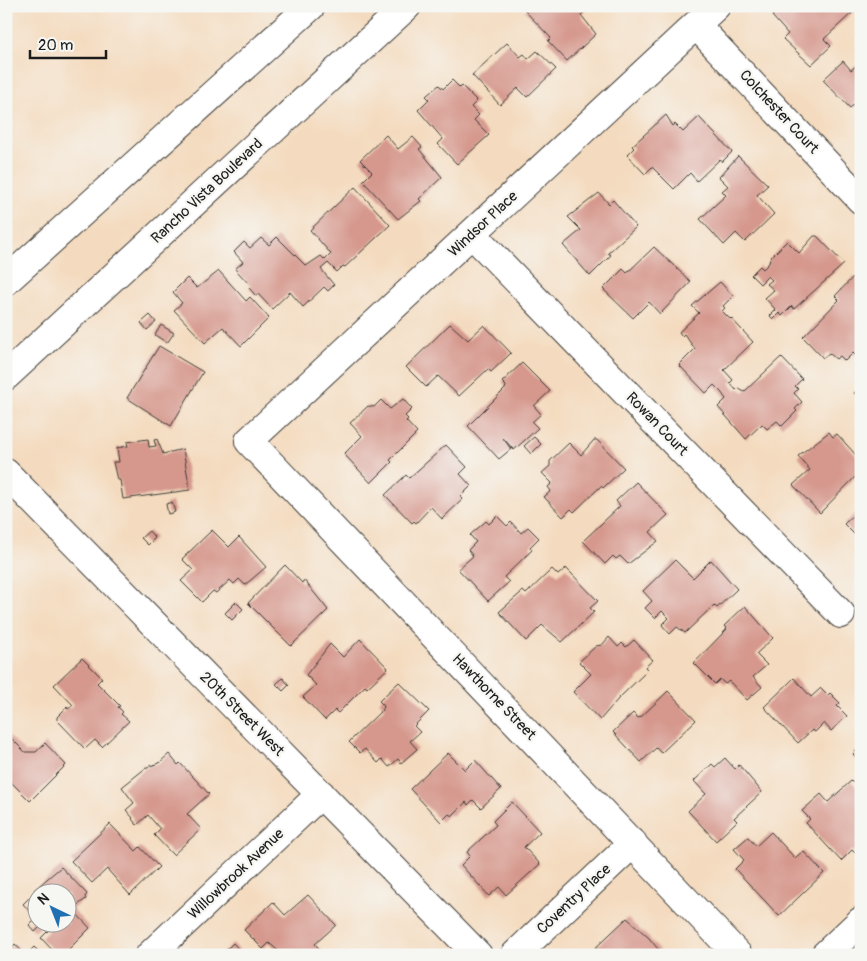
<svg xmlns="http://www.w3.org/2000/svg" width="867" height="961" font-family="Pangolin,sans-serif">
<style>
.building{fill:#d6988d;fill-rule:evenodd}
.lines{fill:none;stroke-linecap:round;stroke-linejoin:round}
.minor-casing{stroke:#3c3934;stroke-width:30}
.major-casing{stroke:#3c3934;stroke-width:30}
.minor{stroke:#fff;stroke-width:28}
.major{stroke:#fff;stroke-width:28}
.labels{text-anchor:middle;dominant-baseline:central;stroke-width:4.5;stroke-linejoin:round;paint-order:stroke}
.street-label{font-size:15px;fill:#1c1c1c;stroke:#f6f6f2}
</style>
<rect width="100%" height="100%" fill="#f6f6f2"/>
<filter id="ink" filterUnits="userSpaceOnUse"><feTurbulence type="fractalNoise" baseFrequency=".02" numOctaves="2"/><feDisplacementMap in="SourceGraphic" scale="10" xChannelSelector="R" yChannelSelector="G"/><feConvolveMatrix kernelMatrix="1 2 1 2 8 2 1 2 1" color-interpolation-filters="sRGB"/></filter>
<filter id="wash" filterUnits="userSpaceOnUse"><feTurbulence type="fractalNoise" baseFrequency=".0096" numOctaves="4" result="noise"/><feDisplacementMap in="SourceGraphic" scale="20" xChannelSelector="R" yChannelSelector="G"/><feGaussianBlur stdDeviation="1.12" result="paint"/><feColorMatrix in="noise" values="0 0 0 0 0 0 0 0 0 0 0 0 0 0 0 0 0 1.4 0 .05"/><feComposite in="paint" operator="in"/></filter>
<g filter="url(#wash)">
<rect width="100%" height="100%" fill="#f4dbbf"/>
<g id="blocks">
<path class="building" d="M530,6H590L581,15L596,34L567,61L548,41L551,38L525,11Z
M783,6H850L854,11L824,39L831,46L811,65L783,39L788,34L772,16Z
M507,43L520,57L524,54L528,59L537,51L556,69L527,97L518,88L500,105L472,75Z
M843,61L851,70L856,66L861,70V101L859,100L850,108L823,80Z
M452,80L460,88L462,86L477,101L471,107L479,115L474,120L489,135L457,164L438,144L443,139L418,110L429,99L426,96L439,85L443,89Z
M666,115L673,126L675,124L683,132L699,117L732,152L722,162L720,159L697,181L690,173L674,189L652,167L645,174L627,155L634,148L632,146Z
M386,135L398,149L413,137L422,147L419,149L442,177L419,199L421,201L398,219L363,181L372,172L360,160Z
M738,156L768,185L757,195L774,214L745,242L736,233L724,245L700,219L726,195L722,191L728,186L719,177Z
M355,187L390,225L345,267L343,266L337,272L328,263L321,269L334,285L328,291L324,287L303,307L290,292L272,309L258,294L256,296L249,288L251,286L235,269L243,262L234,252L244,242L250,248L261,238L269,245L277,237L306,266L321,256L325,260L331,254L310,230Z
M599,193L609,204L613,200L636,227L608,253L611,255L590,276L563,245L581,230L568,217Z
M814,236H817L844,264L794,309L792,306L782,316L779,313L773,319L770,316L776,310L765,298L774,290L767,284L772,280L768,276L760,284L751,275L760,266L763,269L769,263L770,258L787,241L799,253Z
M654,247L691,282L660,314L649,302L633,318L603,289L623,269L627,273Z
M219,271L246,301L250,297L269,318L241,346L223,327L205,343L174,310L182,303L173,292L187,278L197,288Z
M854,276L861,283V350L855,355L853,353L845,361L840,356L836,359L829,353L823,358L803,337L839,300L835,296Z
M720,282L733,296L723,306L725,308L722,311L730,319L731,318L753,342L724,370L733,380L730,383L736,390L738,388L744,392L781,357L802,379L795,386L798,389L794,393L802,402L795,409L797,411L782,426L777,421L767,429L762,424L746,439L718,407L726,399L721,392L714,385L706,393L679,365L695,349L684,334L682,336L679,332L699,313L692,306Z
M150,315L156,322L147,330L141,323Z
M450,324L468,340L484,325L511,353L491,372L488,369L459,396L438,376L426,387L406,367Z
M161,325L174,333L167,343L155,335Z
M159,346L203,372L171,426L127,398Z
M522,363L550,391L534,406L541,414L532,422L538,428L514,450L503,438L511,449L499,459L468,426L505,389L506,386L502,382Z
M861,386V400L854,393Z
M403,399L412,409L405,416L408,419L406,421L417,433L390,460L392,462L371,483L344,454L362,436L350,423L368,406L374,407L381,400L390,409Z
M829,432L833,437L837,434L855,454L861,462V471L820,513L793,485L810,470L798,456Z
M534,437L541,444L531,454L524,446Z
M148,439L149,447L156,446L154,440L157,439L163,454L183,449L190,490L123,499L120,480H117L113,462H119L117,448L128,446L127,442Z
M594,440H597L624,468L603,488L601,486L574,512L571,509L563,517L544,497L551,491L548,487L552,483L542,473L550,466V461L569,443L581,455Z
M446,445L467,467L460,474L471,486L460,497L463,499L442,519L431,507L416,523L414,521L412,523L385,495L406,475L409,478Z
M636,482L668,515L650,532L658,541L628,564L620,556L616,559L613,556L605,564L583,541L620,506L616,501Z
M172,502L175,512L168,514L166,504Z
M861,508V541L844,524Z
M497,516L507,526L511,522L521,533L528,527L539,538L530,547L532,550L504,577L509,582L488,601L458,569L473,556L468,550L476,542L470,535L486,521L489,524Z
M212,530L229,547L239,537L266,567L245,585L239,579L234,584L230,580L216,593L213,591L202,602L181,581L193,570L182,559Z
M149,531L155,538L148,545L141,538Z
M675,560L693,578L711,560L737,589L717,608L714,605L685,633L677,627L670,634L662,625L669,618L662,611L655,618L645,608L652,601L643,591Z
M285,565L302,583L304,580L328,610L291,646L248,603Z
M566,568L598,601L590,608L594,612L562,642L542,625L526,641L499,612L523,591L526,594L552,569L558,575Z
M236,602L243,609L232,620L225,613Z
M745,606L773,638L756,654L767,665L753,677L762,687L747,700L729,681L725,684L720,679L715,684L694,663L727,629L724,626Z
M609,637L618,647L622,643L626,647L634,640L653,660L645,667L648,670L619,698L600,720L573,692L591,674L579,662L596,646L602,645Z
M360,639L388,668L367,688L365,686L338,713L335,710L325,720L303,697L316,685L306,675L330,644L343,657Z
M82,658L102,678L97,683L120,706L118,707L123,712L121,714L129,721L102,747L95,740L85,749L57,720V717L67,707L68,709L73,705L54,685Z
M283,678L289,685L283,691L276,684Z
M794,678L811,697L821,688L828,695L830,693L840,703L837,706L847,716L831,731L824,723L815,732L812,730L798,743L764,707Z
M399,682L429,711L414,726L420,732L410,741L417,749L401,763L398,759L389,767L382,759L378,763L365,749L360,753L349,742L383,709L384,706L379,701Z
M668,691L696,720L661,753L656,748L641,762L613,732L633,713L638,718L641,717Z
M6,733L25,752H36L45,743L66,765L30,801L6,777Z
M861,746V763L853,754Z
M448,753L465,770L475,760L501,789L481,808L473,800L468,805L466,802L452,816L449,814L441,822L410,789Z
M169,754L178,765L180,763L209,794L187,814L201,829L173,855L154,835L160,829L148,815L137,825L132,819L133,818L126,810L134,803L122,787L147,767L159,763Z
M725,758L735,769L739,765L762,792L734,818L737,821L716,841L688,811L706,794L694,781L712,764L715,767Z
M851,781L861,791V847L855,853L852,850L841,861L806,823L810,819L802,811L821,794L828,802Z
M512,802L540,832L524,847L540,864L506,895L499,887L489,896L461,865L470,856L467,852L496,825L493,821Z
M110,824L136,851L140,847L159,867L130,895L107,869L92,883L71,861Z
M771,832L795,858L803,851L824,873L779,916L735,869L744,860L734,849L748,837L756,846Z
M61,867L87,894L85,897L86,899L72,909L90,928L63,955H57L41,938L48,931L42,925L35,932L29,925L36,918L23,904L35,892L34,890ZM38,894H68V924H38Z
M308,895L336,925L315,944L325,955H283L269,943L263,949L244,930L273,902L285,915Z
M627,918L649,938L663,955H594L591,952Z
M6,943L11,948L15,944L25,955H6Z
M233,943L242,953L245,951L249,955H221Z
M34,947L42,955H26Z"/>
</g>
</g>
<g filter="url(#ink)">
<use href="#blocks" fill-opacity="0" stroke="#3c3934" stroke-width="1"/>
<g class="lines">
<g class="minor-casing">
<path id="minor" d="M716,6L249,441L738,955
M696,25L861,200
M472,234L841,614
M6,473L478,955
M150,955L321,794
M515,955L633,843
M825,955L861,921"/>
</g>
<g class="major-casing">
<path id="major" d="M6,281L311,6
M6,376L407,6"/>
</g>
<use href="#minor" class="minor"/>
<use href="#major" class="major"/>
</g>
</g>
<g class="labels">
<g class="street-label">
<text transform="translate(779 112) rotate(47)">Colchester Court</text>
<text transform="translate(207 191) rotate(-43)">Rancho Vista Boulevard</text>
<text transform="translate(483 224) rotate(-43)">Windsor Place</text>
<text transform="translate(657 424) rotate(46)">Rowan Court</text>
<text transform="translate(494 697) rotate(46)">Hawthorne Street</text>
<text transform="translate(242 714) rotate(45)">20th Street West</text>
<text transform="translate(236 874) rotate(-43)">Willowbrook Avenue</text>
<text transform="translate(574 899) rotate(-43)">Coventry Place</text>
</g>
</g>
<rect width="867" height="961" fill="none" stroke="#f6f6f2" stroke-width="25"/>
<g transform="translate(52 908) rotate(317)"><circle r="24" fill="#f6f6f2" stroke="#9f9f9c"/>
<path d="M0-4L9 19L0 12L-9 19Z" fill="#1f6fb2"/>
<text y="-8" font-size="14" font-weight="bold" text-anchor="middle" fill="#1c1c1c">N</text>
</g>
<path d="M30 50v8h76v-8" fill="none" stroke="#1c1c1c" stroke-width="2.5"/>
<text x="38" y="50" font-size="15" fill="#1c1c1c" stroke="#f6f6f2" stroke-width="4" paint-order="stroke">20 m</text>
</svg>
